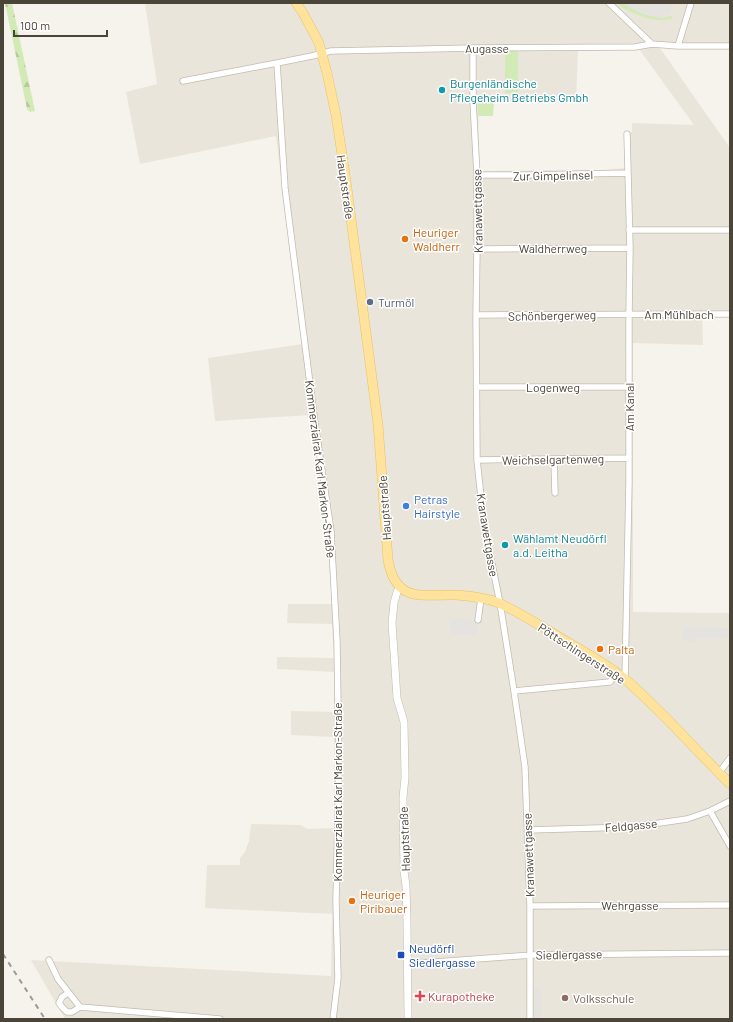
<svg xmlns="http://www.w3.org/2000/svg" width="733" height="1022" font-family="Barlow,sans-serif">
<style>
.residential{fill:#eae5da;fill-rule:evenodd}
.grass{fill:#d2eab5}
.forest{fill:url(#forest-firs)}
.parking{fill:#e5e3e0}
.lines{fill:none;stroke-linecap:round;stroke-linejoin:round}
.minor-casing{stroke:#c2bbae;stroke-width:7}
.tertiary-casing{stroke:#c2bbae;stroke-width:8}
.primary-casing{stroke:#e6c16a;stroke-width:10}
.minor{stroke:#fff;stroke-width:5.5}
.tertiary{stroke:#fff;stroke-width:7}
.primary{stroke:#ffe39c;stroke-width:9}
.rail{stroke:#9a9a9a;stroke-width:2;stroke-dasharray:5 5;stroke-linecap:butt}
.culture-dot{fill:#0f9aa8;stroke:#fff;stroke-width:1.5}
.food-dot{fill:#e8710a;stroke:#fff;stroke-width:1.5}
.service-dot{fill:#5c6f8a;stroke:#fff;stroke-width:1.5}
.shop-dot{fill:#3f7fe0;stroke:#fff;stroke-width:1.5}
.transit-dot{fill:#1a4fb4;stroke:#fff;stroke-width:1.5}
.health-dot{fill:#e0444e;stroke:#fff;stroke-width:1.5}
.education-dot{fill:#8d6e63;stroke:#fff;stroke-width:1.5}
.labels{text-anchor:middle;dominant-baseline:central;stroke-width:3;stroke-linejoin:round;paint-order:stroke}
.street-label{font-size:12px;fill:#4b4439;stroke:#fff}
.culture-label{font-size:12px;fill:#0d838f;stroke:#fff;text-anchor:start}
.food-label{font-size:12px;fill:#c56008;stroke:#fff;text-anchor:start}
.service-label{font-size:12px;fill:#4e5e75;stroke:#fff;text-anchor:start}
.shop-label{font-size:12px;fill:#366cbe;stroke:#fff;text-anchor:start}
.transit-label{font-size:12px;fill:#164399;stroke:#fff;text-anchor:start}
.health-label{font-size:12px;fill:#be3a42;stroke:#fff;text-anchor:start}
.education-label{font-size:12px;fill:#785e54;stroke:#fff;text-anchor:start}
</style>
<defs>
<pattern id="forest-firs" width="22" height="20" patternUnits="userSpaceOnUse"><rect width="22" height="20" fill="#d2eab5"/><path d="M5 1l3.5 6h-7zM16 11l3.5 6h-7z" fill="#b6ca9c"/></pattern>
</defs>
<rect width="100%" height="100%" fill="#f6f3ec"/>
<path class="residential" d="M145,3H730V48H660L730,148V316L702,317L703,345L633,343V612L730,613V1019H65L31,960L331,976L332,914L205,908L207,865H240V858L245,852L249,841L251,824L301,825L307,829L334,828V737L291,735V711L334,712L335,672L277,669V657L334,658L332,624L287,623L288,604H332L326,513L311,415L215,421L208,358L303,344L289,241L276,136L140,164L126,92L157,84ZM639,49L694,125L632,123V132H626L625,168L606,170L483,171L479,168L478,101H576L578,51Z"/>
<path class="grass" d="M617,3H622L643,14L661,18L672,16V19C669,19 665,20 662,20C649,21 626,11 617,3Z
M505,51H518V93H505Z
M478,101H494L493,116H478Z"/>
<path class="forest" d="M5,3H12L35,111L30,112L27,109Z"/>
<path class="parking" d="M622,3H674L667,17L661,18L643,14Z
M451,618L478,620L477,635L451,634Z
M683,627L730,628V639L698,638L697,641H683Z
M394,894H402L403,918H394Z
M534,989H541V1019H534Z"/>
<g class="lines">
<g class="minor-casing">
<path id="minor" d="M609,3L652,44
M678,46L691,3
M473,48V101L477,175V249L476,315L477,460L484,525L500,603L514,691L525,767L530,906V1019
M183,81L277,63
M477,175H527L628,173
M629,230H730
M477,249L630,248
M476,315L730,314
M477,387H629
M554,459L555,493
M477,460L629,458
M478,620L481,598
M625,679L629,482V314L630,248L627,134
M514,691L610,682L616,672
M719,773L730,758
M710,811L730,846
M528,830L632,827L687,819L710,811L730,801
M530,906L730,905
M49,960L58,979L80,1007L220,1019
M408,964L531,955L730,953
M68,993L62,997L59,1003L62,1007L67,1012H72L80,1007
M333,1019L338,978L336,901L339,772L337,642L331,531L315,423L285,188L277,63L312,56L331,51L473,48L635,47L652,44L678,46H730"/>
</g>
<g class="tertiary-casing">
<path id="tertiary" d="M400,587L397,592L394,603L392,623L397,698L404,722L405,778L403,797L404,871L406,886L407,922L408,1019"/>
</g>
<g class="primary-casing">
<path id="primary" d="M296,3L303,13L319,43L327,73L336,115L346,181L378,424L388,560C396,604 422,594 456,595C470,596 491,598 503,605C526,616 547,630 569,643C588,654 608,665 625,679C641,693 656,708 671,723C691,744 710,764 730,784"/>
</g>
<use href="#minor" class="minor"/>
<use href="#tertiary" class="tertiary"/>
<use href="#primary" class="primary"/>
<path class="rail" d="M3,954L45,1019"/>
</g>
<g class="culture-dot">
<circle cx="442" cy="90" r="4"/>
<circle cx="505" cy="545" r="4"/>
</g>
<g class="food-dot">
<circle cx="405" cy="239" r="4"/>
<circle cx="600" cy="649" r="4"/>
<circle cx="352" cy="901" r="4"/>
</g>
<circle class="service-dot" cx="370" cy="302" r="4"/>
<circle class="shop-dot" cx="406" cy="506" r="4"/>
<rect class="transit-dot" x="397" y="951" width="8" height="8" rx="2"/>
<path class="health-dot" d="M418 990h4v4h4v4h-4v4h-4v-4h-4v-4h4z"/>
<circle class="education-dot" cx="565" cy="998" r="4"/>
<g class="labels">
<g class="street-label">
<text x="487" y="48">Augasse</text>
<text transform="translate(553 175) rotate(-1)">Zur Gimpelinsel</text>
<text transform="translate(346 187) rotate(82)">Hauptstraße</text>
<text transform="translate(477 211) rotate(-91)">Kranawettgasse</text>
<text x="553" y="248">Waldherrweg</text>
<text x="679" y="314">Am Mühlbach</text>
<text transform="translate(552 315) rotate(-1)">Schönbergerweg</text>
<text x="553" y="387">Logenweg</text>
<text transform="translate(629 407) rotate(-90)">Am Kanal</text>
<text transform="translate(553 459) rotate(-1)">Weichselgartenweg</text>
<text transform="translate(321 469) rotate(83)">Kommerzialrat Karl Markon-Straße</text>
<text transform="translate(384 508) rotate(-94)">Hauptstraße</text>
<text transform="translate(488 535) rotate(81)">Kranawettgasse</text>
<text transform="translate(582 653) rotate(33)">Pöttschingerstraße</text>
<text transform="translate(337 792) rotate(-90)">Kommerzialrat Karl Markon-Straße</text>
<text transform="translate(631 825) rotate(-5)">Feldgasse</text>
<text transform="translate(404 839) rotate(-92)">Hauptstraße</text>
<text transform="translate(528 855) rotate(-92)">Kranawettgasse</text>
<text x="630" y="905">Wehrgasse</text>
<text transform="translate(569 954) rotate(-1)">Siedlergasse</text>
</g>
<g class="culture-label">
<text x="450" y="83">Burgenländische<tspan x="450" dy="14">Pflegeheim Betriebs Gmbh</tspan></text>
<text x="513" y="538">Wählamt Neudörfl<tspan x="513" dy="14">a.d. Leitha</tspan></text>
</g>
<g class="food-label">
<text x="413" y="232">Heuriger<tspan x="413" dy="14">Waldherr</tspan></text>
<text x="608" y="649">Palta</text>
<text x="360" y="894">Heuriger<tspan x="360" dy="14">Piribauer</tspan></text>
</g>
<g class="service-label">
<text x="378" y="302">Turmöl</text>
</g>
<g class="shop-label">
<text x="414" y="499">Petras<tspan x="414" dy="14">Hairstyle</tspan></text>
</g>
<g class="transit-label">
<text x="409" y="948">Neudörfl<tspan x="409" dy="14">Siedlergasse</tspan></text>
</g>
<g class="health-label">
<text x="428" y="996">Kurapotheke</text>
</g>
<g class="education-label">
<text x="573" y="998">Volksschule</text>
</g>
</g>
<rect width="733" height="1022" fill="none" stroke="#4b4439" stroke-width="8"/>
<path d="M14 30v6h93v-6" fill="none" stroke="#4b4439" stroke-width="2"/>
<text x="20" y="30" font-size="12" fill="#4b4439" stroke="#ffffff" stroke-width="3" paint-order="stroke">100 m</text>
</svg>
